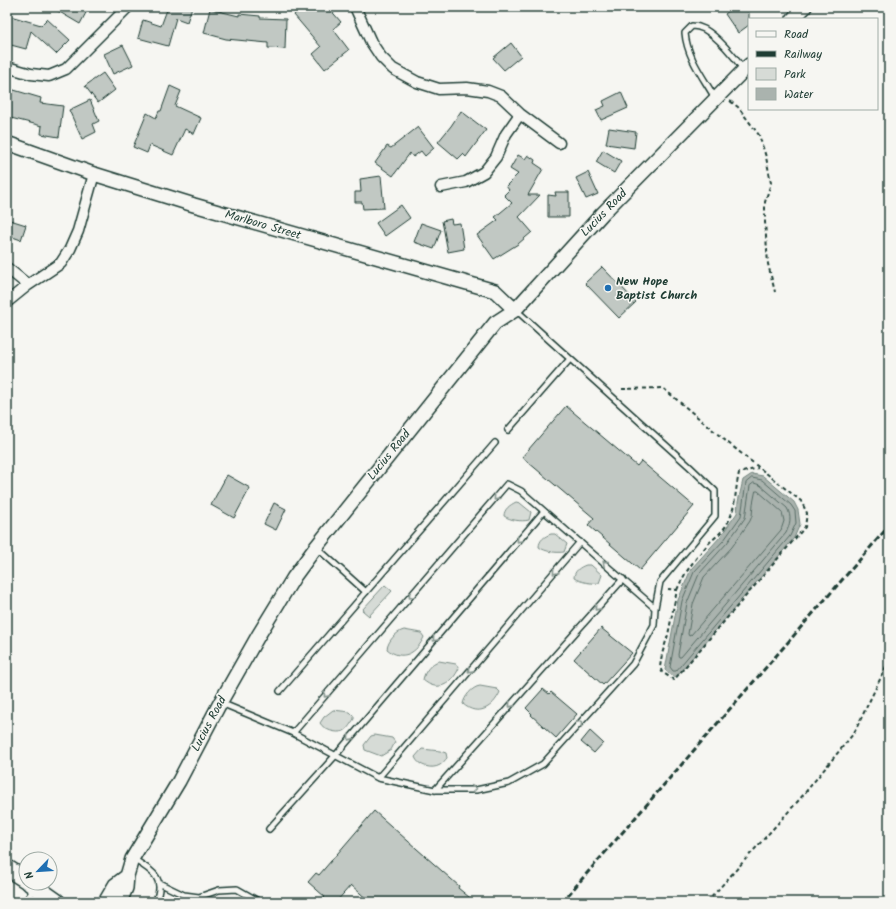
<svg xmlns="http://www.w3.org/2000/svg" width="896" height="909" font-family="Kalam,sans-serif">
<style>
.green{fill:#d6dbd6;stroke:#7a8c85}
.water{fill:#aab3ae;stroke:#72847d}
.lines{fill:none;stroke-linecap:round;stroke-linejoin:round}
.shore{stroke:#576c65;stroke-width:1}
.building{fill:#c1c8c3;stroke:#1f3d34}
.service-casing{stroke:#1f3d34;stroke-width:8}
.minor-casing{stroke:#1f3d34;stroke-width:13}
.tertiary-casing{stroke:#1f3d34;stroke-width:16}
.primary-casing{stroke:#1f3d34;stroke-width:19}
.path{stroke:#1f3d34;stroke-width:2;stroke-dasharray:4 3;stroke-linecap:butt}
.service{stroke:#f6f6f2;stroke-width:5}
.minor{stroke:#f6f6f2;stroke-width:10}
.tertiary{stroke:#f6f6f2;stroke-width:13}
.primary{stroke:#f6f6f2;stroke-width:16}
.rail{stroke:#1f3d34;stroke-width:3;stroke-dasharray:6 3;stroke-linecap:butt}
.oneway{stroke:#8a9a93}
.poi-dot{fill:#1f6fb2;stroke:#f6f6f2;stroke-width:1.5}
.labels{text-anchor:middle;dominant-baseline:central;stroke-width:3;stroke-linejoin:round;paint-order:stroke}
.street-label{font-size:12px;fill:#1f3d34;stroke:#f6f6f2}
.poi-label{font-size:12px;font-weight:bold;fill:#1f3d34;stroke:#f6f6f2;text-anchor:start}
</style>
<rect width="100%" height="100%" fill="#f6f6f2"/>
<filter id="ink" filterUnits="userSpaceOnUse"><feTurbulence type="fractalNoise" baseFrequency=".025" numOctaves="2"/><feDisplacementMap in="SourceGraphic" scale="8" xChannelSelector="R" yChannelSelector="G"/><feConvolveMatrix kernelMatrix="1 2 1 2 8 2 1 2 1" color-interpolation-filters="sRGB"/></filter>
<g filter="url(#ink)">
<path class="green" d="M516,502L520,503L531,512L529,520C521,522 510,520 504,516C504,509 510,505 516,502Z
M551,534H555L567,544L564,552C557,553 545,552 539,547C539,540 545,536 551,534Z
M586,565H591L602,575L599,583C592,584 580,582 574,578C574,571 580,567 586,565Z
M385,585L392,591L369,616L362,610Z
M404,630L421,633L424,637C417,653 402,662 387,649C388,641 396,632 404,630Z
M439,661L456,664L459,668C452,684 438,693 423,680C424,672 431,663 439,661Z
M480,686L497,689L500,692C493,708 478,717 463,704C464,697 472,687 480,686Z
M333,710L350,712L354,716V719C351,723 348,729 344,731C336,734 324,730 320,723L324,717Z
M375,735L392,738L395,742L391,750L381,756L365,750L364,745L371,736Z
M422,749L440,751L446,753L447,758C445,760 443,763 440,765C432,770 418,766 415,757Z"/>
<path class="water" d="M752,474L763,476L794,502L798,510L800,524L794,538L675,678L665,670L678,600L691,569L720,537L737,513L738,502L743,480Z"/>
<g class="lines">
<path class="shore" d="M752,478L762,480L791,505L795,511L796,523L790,536L676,671H673L670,667L682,601L694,572L724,540L741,516L746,483Z
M754,483L760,485L787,508C792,517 790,524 786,533L681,657H679L678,655L687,603L699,574L727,543L745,518L750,486Z
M756,491H758L782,512L784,521L781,530L691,635L689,636L688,634L693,604L704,577L732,547L750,521L752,516L753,504Z"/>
</g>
<path class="building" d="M51,7H89L80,24Z
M168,7H192L187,22L176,18L168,46L138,38L143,20L161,26Z
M301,7H328L341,22L333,29L349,50L325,69L313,54L321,47L294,15Z
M734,7H744L749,13V25L738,33L725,14Z
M210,9L239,16V14L260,16V18L286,19L285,49L268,48V43L226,39L204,33Z
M7,15L41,25L47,19L70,40L56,54L31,31L26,49L7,44Z
M511,43L521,56L504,70L493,58Z
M123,45L133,65L113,74L104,54Z
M103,73L115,90L98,103L85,86Z
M170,86L181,91L175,106L201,118L194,134L185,129L173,155L150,145L147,153L133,147L147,113L156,118L159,111H161Z
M7,88L41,98L40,103L63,106L59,137L41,134L42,126L7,117Z
M621,92L628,108L601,120L596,110L605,106L603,101Z
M90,100L99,121L93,124L96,132L82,139L69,110Z
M461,111L486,130L466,157L463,154L458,159L438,142L451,126Z
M418,127L434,148L425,156L421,151L413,157L410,153L393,176L375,163L387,146L391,148Z
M609,128L636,132L634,148L606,144Z
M603,150L621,161L614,173L596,162Z
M518,155L525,159L528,155L535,160L534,163L543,169L528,195H540L519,217L532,232L518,244L494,259L477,235L498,220L495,217L512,203L504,195L509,190L506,186L518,174L510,169Z
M588,172L598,194L586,199L576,178Z
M381,176L384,208L363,209L362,202H355V192H361L360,179Z
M555,192H569V217H548V195L556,196Z
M401,205L410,218L385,236L376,223Z
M7,219L26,225L21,240L7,235Z
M451,219L452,224L460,223L464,249L448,252L442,221Z
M421,223L441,230L434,249L414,242Z
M602,267L636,302L619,318L585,283Z
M566,406L637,466L641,461L694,506L640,570L588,525L594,518L522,457Z
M227,475L250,488L234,518L211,505Z
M274,503L286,509L276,530L264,524Z
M601,628L632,653L603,685L574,659Z
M543,689L549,694L551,692L577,714L556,738L531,715L532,714L526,708Z
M590,731L603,743L594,753L581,742Z
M374,811L459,886L458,888L475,902H370L351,885L336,902H320L325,897L308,882L316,873L319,875Z"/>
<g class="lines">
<g class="service-casing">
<path id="service" d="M715,98C703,77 687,57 685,33L692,26C696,26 700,27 704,29C718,37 734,56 743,69
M508,430L570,359
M316,547L366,592
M280,691L495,443
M221,703L293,733L378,778L435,790H476L509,783L543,764L633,664L654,625L655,608L660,582L715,516V491L690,467L516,310
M293,733L507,484L521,491L655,608
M378,778L580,542
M435,790L623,579
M269,829L335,756L544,511
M133,859C151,870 167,878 155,902
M159,883L184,895L199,897L219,890L237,889L260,902
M25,902L34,889"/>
</g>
<g class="minor-casing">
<path id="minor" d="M355,7L371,42L381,57L393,69L417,82L439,89L467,88L488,91L501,96L520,114L559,143
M7,67L31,74L49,76L66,69L128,7
M441,187L466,182L484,172L496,157L506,134L520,114
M7,268L28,285
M7,302L28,285L61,263L70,249L78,231L94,174"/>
</g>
<g class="tertiary-casing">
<path id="tertiary" d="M793,19L805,7
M7,143L94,174L194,205L495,291L515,310
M105,902L115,885L127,876
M120,902L126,888L127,876L132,859L179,781L220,703L258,636L294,577L316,547L495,323L515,310L603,213L749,65"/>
</g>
<g class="primary-casing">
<path id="primary" d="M7,868L26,880
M30,883L57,902"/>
</g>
<path class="path" d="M730,101L738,107L759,135L766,157L771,183L765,202V222L768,264L775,292
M622,389L663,388L727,442L801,501L807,513L805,527L674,680L662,672L660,667L662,654L668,635L677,590L668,589
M677,590C685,571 696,558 710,542C716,537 723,531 727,524C736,509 735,490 739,473L758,468
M707,902L799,800L854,733L885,669L889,658"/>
<use href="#service" class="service"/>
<use href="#minor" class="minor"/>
<use href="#tertiary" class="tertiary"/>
<use href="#primary" class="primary"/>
<path class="rail" d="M562,902L889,526"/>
</g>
<defs><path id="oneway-chevron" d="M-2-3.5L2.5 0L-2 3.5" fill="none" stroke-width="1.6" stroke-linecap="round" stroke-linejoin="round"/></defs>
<g class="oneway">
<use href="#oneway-chevron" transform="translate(496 498) rotate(131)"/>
<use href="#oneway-chevron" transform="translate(519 540) rotate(131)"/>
<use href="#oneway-chevron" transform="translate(605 563) rotate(-139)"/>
<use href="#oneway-chevron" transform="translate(555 572) rotate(131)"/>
<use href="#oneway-chevron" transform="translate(411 596) rotate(131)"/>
<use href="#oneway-chevron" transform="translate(597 608) rotate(132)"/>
<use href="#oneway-chevron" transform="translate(435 639) rotate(131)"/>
<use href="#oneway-chevron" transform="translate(470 670) rotate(131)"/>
<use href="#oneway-chevron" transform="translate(326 695) rotate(131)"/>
<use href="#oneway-chevron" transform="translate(511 705) rotate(132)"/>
<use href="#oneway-chevron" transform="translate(580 723) rotate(-48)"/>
<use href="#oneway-chevron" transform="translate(350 738) rotate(131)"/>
<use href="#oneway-chevron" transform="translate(474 789) rotate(-5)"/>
</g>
</g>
<circle class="poi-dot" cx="608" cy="288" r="4"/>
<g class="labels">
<g class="street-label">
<text transform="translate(604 213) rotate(-46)">Lucius Road</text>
<text transform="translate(263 225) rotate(16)">Marlboro Street</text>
<text transform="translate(389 455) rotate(-51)">Lucius Road</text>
<text transform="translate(209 724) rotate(-62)">Lucius Road</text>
</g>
<g class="poi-label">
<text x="616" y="281">New Hope<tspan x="616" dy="14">Baptist Church</tspan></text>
</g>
</g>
<rect width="896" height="909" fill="none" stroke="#f6f6f2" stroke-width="24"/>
<rect x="12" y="12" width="872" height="885" fill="none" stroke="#1f3d34" stroke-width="1.5" filter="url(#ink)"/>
<rect x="748" y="18" width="130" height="92" fill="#f6f6f2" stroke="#a0aca6"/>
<rect x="756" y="31" width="20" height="6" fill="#f6f6f2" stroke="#a0aca6"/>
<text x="784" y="38" font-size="12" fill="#1f3d34">Road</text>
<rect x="756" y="51" width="20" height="6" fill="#1f3d34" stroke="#a0aca6"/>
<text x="784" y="58" font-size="12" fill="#1f3d34">Railway</text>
<rect x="756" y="68" width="20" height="12" fill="#d6dbd6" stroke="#a0aca6"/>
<text x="784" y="78" font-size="12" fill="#1f3d34">Park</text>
<rect x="756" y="88" width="20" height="12" fill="#aab3ae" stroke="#a0aca6"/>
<text x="784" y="98" font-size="12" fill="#1f3d34">Water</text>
<g transform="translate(38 871) rotate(245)"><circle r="19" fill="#f6f6f2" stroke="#a0aca6"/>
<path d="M0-3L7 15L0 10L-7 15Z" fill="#1f6fb2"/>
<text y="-6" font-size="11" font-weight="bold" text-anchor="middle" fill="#1f3d34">N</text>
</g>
</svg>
